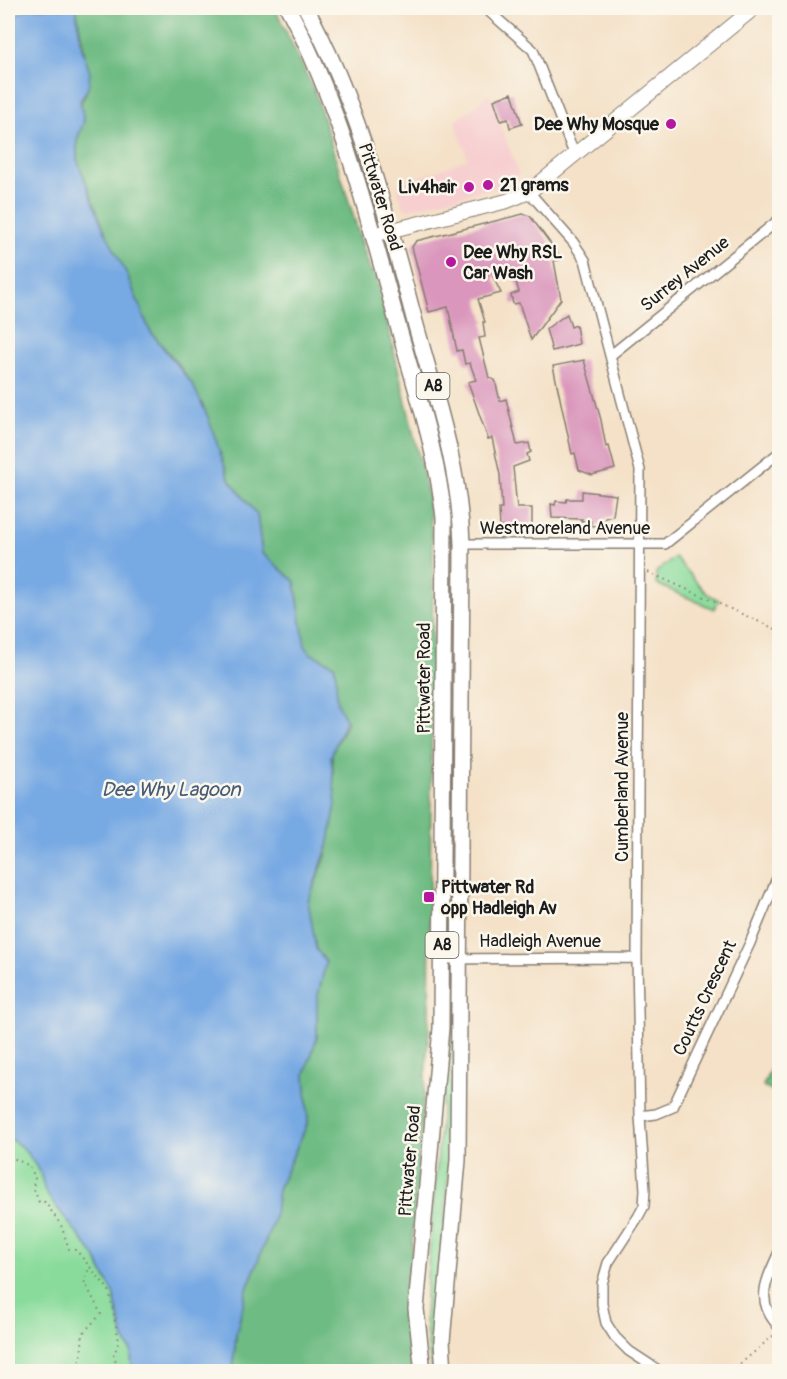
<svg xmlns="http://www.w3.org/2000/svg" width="787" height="1379" font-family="Pangolin,sans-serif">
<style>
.built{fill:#f7cfd0}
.green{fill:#89db9b;stroke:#527c5c;stroke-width:1.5}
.forest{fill:#6ebb83;stroke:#456c50;stroke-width:1.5}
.water{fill:#77a9e3;stroke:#4a6280;stroke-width:1.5}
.building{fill:#da96bc}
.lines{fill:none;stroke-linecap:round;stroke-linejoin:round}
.minor-casing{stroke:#887e72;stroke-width:12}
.secondary-casing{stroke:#887e72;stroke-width:16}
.trunk-casing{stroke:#887e72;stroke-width:18}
.path{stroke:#887e72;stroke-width:2;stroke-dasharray:1.5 4.5;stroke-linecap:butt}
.minor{stroke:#fff;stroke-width:9}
.secondary{stroke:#fff;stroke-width:14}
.trunk{stroke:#fff;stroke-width:15}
.poi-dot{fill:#b5179e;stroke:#fbf7ec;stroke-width:2}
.labels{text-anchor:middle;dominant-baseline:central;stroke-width:5;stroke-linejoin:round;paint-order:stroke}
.shield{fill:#fbf7ec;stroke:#5f5e5a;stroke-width:1.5}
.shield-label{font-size:16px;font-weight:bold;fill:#1c1c1c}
.poi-label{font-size:18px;font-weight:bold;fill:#1c1c1c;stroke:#fbf7ec;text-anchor:start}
.street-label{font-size:18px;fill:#1c1c1c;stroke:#fbf7ec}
.water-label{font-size:20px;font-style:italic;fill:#455b76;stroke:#fbf7ec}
</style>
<rect width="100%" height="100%" fill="#fbf7ec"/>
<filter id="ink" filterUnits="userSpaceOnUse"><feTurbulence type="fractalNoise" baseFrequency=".0167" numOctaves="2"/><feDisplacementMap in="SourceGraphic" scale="12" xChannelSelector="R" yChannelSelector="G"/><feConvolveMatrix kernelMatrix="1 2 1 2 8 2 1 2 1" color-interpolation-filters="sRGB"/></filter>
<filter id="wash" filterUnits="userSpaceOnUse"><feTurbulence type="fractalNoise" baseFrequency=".008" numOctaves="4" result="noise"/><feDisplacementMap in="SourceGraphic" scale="24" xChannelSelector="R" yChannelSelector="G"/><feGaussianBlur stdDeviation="1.35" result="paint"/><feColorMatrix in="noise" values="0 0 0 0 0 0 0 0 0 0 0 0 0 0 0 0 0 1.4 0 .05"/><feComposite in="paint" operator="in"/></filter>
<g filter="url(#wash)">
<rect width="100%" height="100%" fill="#f4e1c7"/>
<path class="built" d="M489,94L519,174L513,183L408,209L403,206L397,186L468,159L455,122Z"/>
<path class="green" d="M675,557L706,593L719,600L714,609L656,584V572Z
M451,1004V1139L434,1356L436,1371L431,1372L425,1318L427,1276Z
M8,1137L23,1148L40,1171L45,1192L94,1255L113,1292L124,1339L131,1351L132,1371H8Z"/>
<path class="forest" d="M76,8H275L316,95L370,270L377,279L428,495L433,550L429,1029L407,1310L412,1371H233L236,1334L247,1289L274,1219L278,1189L308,1122L305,1074L317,1037V999L326,962L316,949L308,901L326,856L335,810L332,752L347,722L336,701L335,669L331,663L311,654L305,647L295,582L262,553L257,516L229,479L203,406L182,369L150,331L127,275L107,237L77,159V140L84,121L80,106L86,93L85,56Z
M779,1049V1094L763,1086Z"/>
<path class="water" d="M29,8H76L81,44L90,73L88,88L80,101L84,121L77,140V159L102,225L127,275L150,331L193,385L208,417L229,479L257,515L262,553L295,582L305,646L311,654L334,665C340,687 331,698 346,719L331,756L336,804L328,846L308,901L316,949L326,962L317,999V1037L305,1074L308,1122L278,1189L274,1219L247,1289L236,1334L233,1371H132L131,1351L124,1339L113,1292L94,1255L45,1192L40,1171L23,1148L8,1137V18Z"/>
<g id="blocks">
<path class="building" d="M512,93L522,124L510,128L508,119L501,121L494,100Z
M523,214L530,216L562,259L554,261L561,299L531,340L519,303L513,304L511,295L519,292L513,271L493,277L501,293L478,299L485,322H483L485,337L479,338L489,378L495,380L500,401L506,399L517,445L529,443L531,452L527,454L529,461L513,467L517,508H532V527H500L499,509H502L500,475L492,438L488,439L468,382L476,380L470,363L465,364L462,350L457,351L448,307L429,312L412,247L416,241Z
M567,314L571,327L576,325L579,344L552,351L546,329Z
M584,360L601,420L606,447L609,446L615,469L592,475L579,470L575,453L572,454L553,366Z
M582,491L616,495L613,516L605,518V525L591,526V521H581L582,519L552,518L551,504L555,505L556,501L566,502L567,499H582Z"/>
</g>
</g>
<g filter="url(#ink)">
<use href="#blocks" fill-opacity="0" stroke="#887e72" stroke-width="1.5"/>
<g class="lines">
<g class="minor-casing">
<path id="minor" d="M485,8L533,50L575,156
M529,192L573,242L585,260L640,470L637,958L640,1116L645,1190L644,1206L638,1217L608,1263L602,1284V1304L606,1323L615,1337L629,1351L661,1372
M611,355L780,219
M462,544H665L780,452
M442,959L637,958
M640,1116L656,1114L673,1107L750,943L780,871
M780,1250C767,1280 753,1300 780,1328"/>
</g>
<g class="secondary-casing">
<path id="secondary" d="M373,235L507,201L529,192L754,8"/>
</g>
<g class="trunk-casing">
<path id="trunk" d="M288,8C340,105 368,216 397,322C415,387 437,451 444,518L441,1028L416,1309L423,1372
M306,8C359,104 387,217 415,322C435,395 460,468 462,544L458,1160L442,1341L444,1372"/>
</g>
<path class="path" d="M648,572L780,631
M8,1149L13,1158L30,1166L35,1178L33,1187L39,1202H45L61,1225L69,1249L76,1250L109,1290L119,1341L114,1355L118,1372
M74,1372L81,1358L83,1333L101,1314L84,1281L90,1266
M731,1372L774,1335"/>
<use href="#minor" class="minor"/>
<use href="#secondary" class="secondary"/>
<use href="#trunk" class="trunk"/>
</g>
</g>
<g class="poi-dot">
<circle cx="671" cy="124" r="6"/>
<circle cx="488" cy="185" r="6"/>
<circle cx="469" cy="187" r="6"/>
<circle cx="451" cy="262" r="6"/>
<rect x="423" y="891" width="12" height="12" rx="3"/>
</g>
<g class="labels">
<g class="shield">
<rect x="416.5" y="373" width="33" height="26" rx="4.5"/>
<rect x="425.5" y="932" width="33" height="26" rx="4.5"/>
</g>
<g class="shield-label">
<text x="433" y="386">A8</text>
<text x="442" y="945">A8</text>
</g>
<g class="poi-label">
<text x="659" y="124" text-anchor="end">Dee Why Mosque</text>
<text x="500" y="185">21 grams</text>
<text x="457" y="187" text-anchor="end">Liv4hair</text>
<text x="463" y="252">Dee Why RSL<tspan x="463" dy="21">Car Wash</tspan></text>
<text x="441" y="887">Pittwater Rd<tspan x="441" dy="21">opp Hadleigh Av</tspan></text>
</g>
<g class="street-label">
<text transform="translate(380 197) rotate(73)">Pittwater Road</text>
<text transform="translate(685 274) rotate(-39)">Surrey Avenue</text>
<text x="565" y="528">Westmoreland Avenue</text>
<text transform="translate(424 678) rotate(-90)">Pittwater Road</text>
<text transform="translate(622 787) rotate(-90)">Cumberland Avenue</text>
<text x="540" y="941">Hadleigh Avenue</text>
<text transform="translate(705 998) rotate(-65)">Coutts Crescent</text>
<text transform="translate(410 1161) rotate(-85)">Pittwater Road</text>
</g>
<g class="water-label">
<text x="171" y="789">Dee Why Lagoon</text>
</g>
</g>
<rect width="787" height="1379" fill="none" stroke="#fbf7ec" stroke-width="30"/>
</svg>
